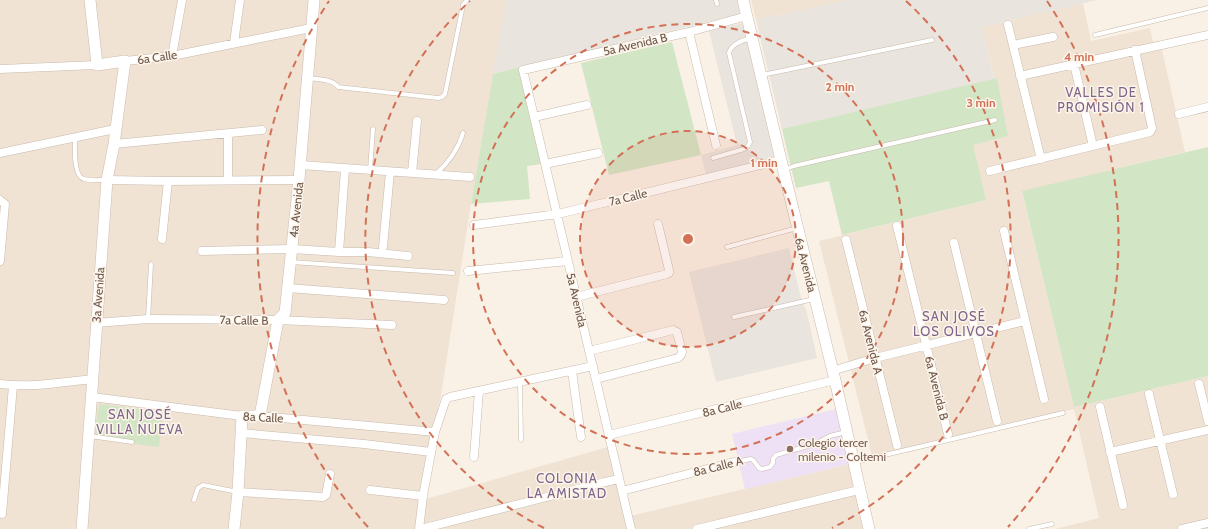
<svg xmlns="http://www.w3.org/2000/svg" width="1208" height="529" font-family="Cabin,sans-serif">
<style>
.residential{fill:#f0e3d4}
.industrial{fill:#eae4de}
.education{fill:#eee1f6}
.green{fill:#d2e5c5}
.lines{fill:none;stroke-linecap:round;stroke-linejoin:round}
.lane-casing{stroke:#c9b9ac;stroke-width:5}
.street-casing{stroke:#c9b9ac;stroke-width:9}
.secondary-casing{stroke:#cebbad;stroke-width:12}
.lane{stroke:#fff;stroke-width:4}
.street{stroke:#fff;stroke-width:8}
.secondary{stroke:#fff;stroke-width:11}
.ring{fill:none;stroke:#d27156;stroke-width:2;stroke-dasharray:7 5}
.education-dot{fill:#8d6e63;stroke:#fdf5ea;stroke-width:1.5}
.labels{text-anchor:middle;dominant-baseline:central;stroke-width:3;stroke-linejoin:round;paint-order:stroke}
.street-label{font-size:12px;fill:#6f594d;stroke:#fdf5ea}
.education-label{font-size:12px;fill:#785e54;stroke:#fdf5ea;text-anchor:start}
.neighbourhood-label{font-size:13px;letter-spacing:1px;fill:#7e658c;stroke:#fdf5ea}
.centre{fill:#d27156;stroke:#fdf5ea;stroke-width:2}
.ring-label{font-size:12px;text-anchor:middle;font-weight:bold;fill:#d27156;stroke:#fdf5ea;stroke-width:3;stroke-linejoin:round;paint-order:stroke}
</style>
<rect width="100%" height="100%" fill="#f9f1e5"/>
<path class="residential" d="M0,0H506L471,204L441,395L419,501L608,447L626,517L854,463L870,529H0Z
M751,0H849L756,20Z
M1083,3L1091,41L1150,28L1153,42L1160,41L1185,152L1022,192L1074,407L1208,376V529H1055L1099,518L1074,409L872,456L819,241L986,200L972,145L1008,136L982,27Z"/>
<path class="industrial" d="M506,0H737L740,14L493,74Z
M849,0H1097L982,27L994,79L782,129L756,20Z
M743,23L774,157L706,175L701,155L737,145L709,31Z
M789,248L800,294L807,313L817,358L716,382L689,272Z"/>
<path class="education" d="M836,409L849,464L745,489L732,434Z"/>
<path class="green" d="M672,42L701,155L609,175L581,63Z
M520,67L541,164L527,166L530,199L471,204L493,74Z
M997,78L1008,136L973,145L986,200L842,235L829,181L796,188L782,129Z
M1208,147V376L1074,407L1022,191Z
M99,404L163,412L159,447L94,439Z"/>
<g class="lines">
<g class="lane-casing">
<path id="lane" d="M716,0L717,4
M1095,35L1208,8
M762,75L932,40
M308,78C317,79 333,79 338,87L438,98L442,97L445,94L463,5L467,0
M75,140C75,149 73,176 84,179C90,181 99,180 106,180
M713,158L744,149L748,146L750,142L729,53C731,44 743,40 752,38
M370,170L373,129
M784,170L794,166L995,120
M436,174C449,162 458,150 463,133
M727,247L797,228
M291,262L453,273
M734,317L814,299
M148,319L151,264
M520,382L521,440
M90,436L132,442
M734,462L751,459L753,460L759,468L762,469L770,467L773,463V459L776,455L815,444L830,436L846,432
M855,462L1063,413
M194,500L198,488L203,485L238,492
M1029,529L1052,524"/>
</g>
<g class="street-casing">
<path id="street" d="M1008,25L1041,159
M689,32L716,145
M234,43L240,0
M1013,45L1053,37
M172,56L182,0
M125,61L172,56L311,28
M1074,64L1093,146
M0,69L97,65
M1020,76L1208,35
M1179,114L1208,107
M534,117L587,105
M228,134V180
M114,144L262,130
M0,153L115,129
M545,164L598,153
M301,165L470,177
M990,171L1150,132L1152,128L1135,50
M412,173L417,121
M107,180L168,181L299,180
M0,200L5,204L0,261
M474,225L558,214L781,160
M897,226L948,434
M1004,231L1044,399
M162,239L168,181
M846,240L897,445
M954,243L997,421
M383,247L390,172
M202,251L292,249L339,252H368L408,256
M339,252L345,169
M468,271L568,261
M288,288L444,300
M576,297L667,274L669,273V270L658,224
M96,323L148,319L278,320L392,325
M589,351L673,330L677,332L682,352L681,355L678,358L596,379
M572,371L581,437
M832,371L875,358L1025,321
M0,384C31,388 63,382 93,379
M1199,384L1208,421
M1149,394L1173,494
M92,397L242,416
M1100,407L1123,505
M260,416L435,432
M241,433L364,444L431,452
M609,435L835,380
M1110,452L1208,430
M474,457L479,391
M370,490L423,496
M622,491L734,462
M238,492L323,497L326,495L330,474
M2,514L13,386
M419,529L423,496L435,432L446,399L450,397L593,366
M421,529L605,482L619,479
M631,529L523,70L689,32L747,16
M697,529L859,490
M1182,529L1208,523"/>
</g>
<g class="secondary-casing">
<path id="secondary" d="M743,0L781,160L835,380L869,529
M82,529L107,180L114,144L125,61L97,65L90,0
M234,529L238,492L242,416H260L278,320L285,313L299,180L314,0"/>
</g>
<use href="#lane" class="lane"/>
<use href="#street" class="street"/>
<use href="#secondary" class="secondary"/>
</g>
<circle cx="688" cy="239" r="108" fill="#d27156" fill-opacity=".12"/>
<g class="ring">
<circle cx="688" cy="239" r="108"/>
<circle cx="688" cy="239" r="215"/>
<path d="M544 528A323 323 0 0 1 470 1M906 1A323 323 0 0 1 832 528"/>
<path d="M368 527A431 431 0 0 1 329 1M1047 1A431 431 0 0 1 1008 527"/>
</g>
<circle class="education-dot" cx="790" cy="449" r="4"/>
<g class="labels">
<g class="street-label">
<text transform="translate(635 44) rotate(-13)">5a Avenida B</text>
<text transform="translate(157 57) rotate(-8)">6a Calle</text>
<text transform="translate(628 197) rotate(-14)">7a Calle</text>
<text transform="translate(296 210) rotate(-84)">4a Avenida</text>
<text transform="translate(806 265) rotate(76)">6a Avenida</text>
<text transform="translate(98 295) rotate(-86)">3a Avenida</text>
<text transform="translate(577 300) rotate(77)">5a Avenida</text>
<text transform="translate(244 320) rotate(1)">7a Calle B</text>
<text transform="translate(871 342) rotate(76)">6a Avenida A</text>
<text transform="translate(937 388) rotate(76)">6a Avenida B</text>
<text transform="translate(722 408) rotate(-14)">8a Calle</text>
<text transform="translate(263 417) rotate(3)">8a Calle</text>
<text transform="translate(718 466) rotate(-14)">8a Calle A</text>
</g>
<g class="education-label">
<text x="798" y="442">Colegio tercer<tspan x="798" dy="14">milenio - Coltemi</tspan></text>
</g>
<g class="neighbourhood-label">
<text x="1101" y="92">VALLES DE<tspan x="1101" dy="15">PROMISIÓN 1</tspan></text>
<text x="954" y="316">SAN JOSÉ<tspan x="954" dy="15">LOS OLIVOS</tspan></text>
<text x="140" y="414">SAN JOSÉ<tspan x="140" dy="15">VILLA NUEVA</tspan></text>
<text x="567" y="478">COLONIA<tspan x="567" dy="15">LA AMISTAD</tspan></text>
</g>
</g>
<circle cx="688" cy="239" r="6" class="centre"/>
<g class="ring-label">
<text x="1079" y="61">4 min</text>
<text x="840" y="91">2 min</text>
<text x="981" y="107">3 min</text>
<text x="764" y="167">1 min</text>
</g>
</svg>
